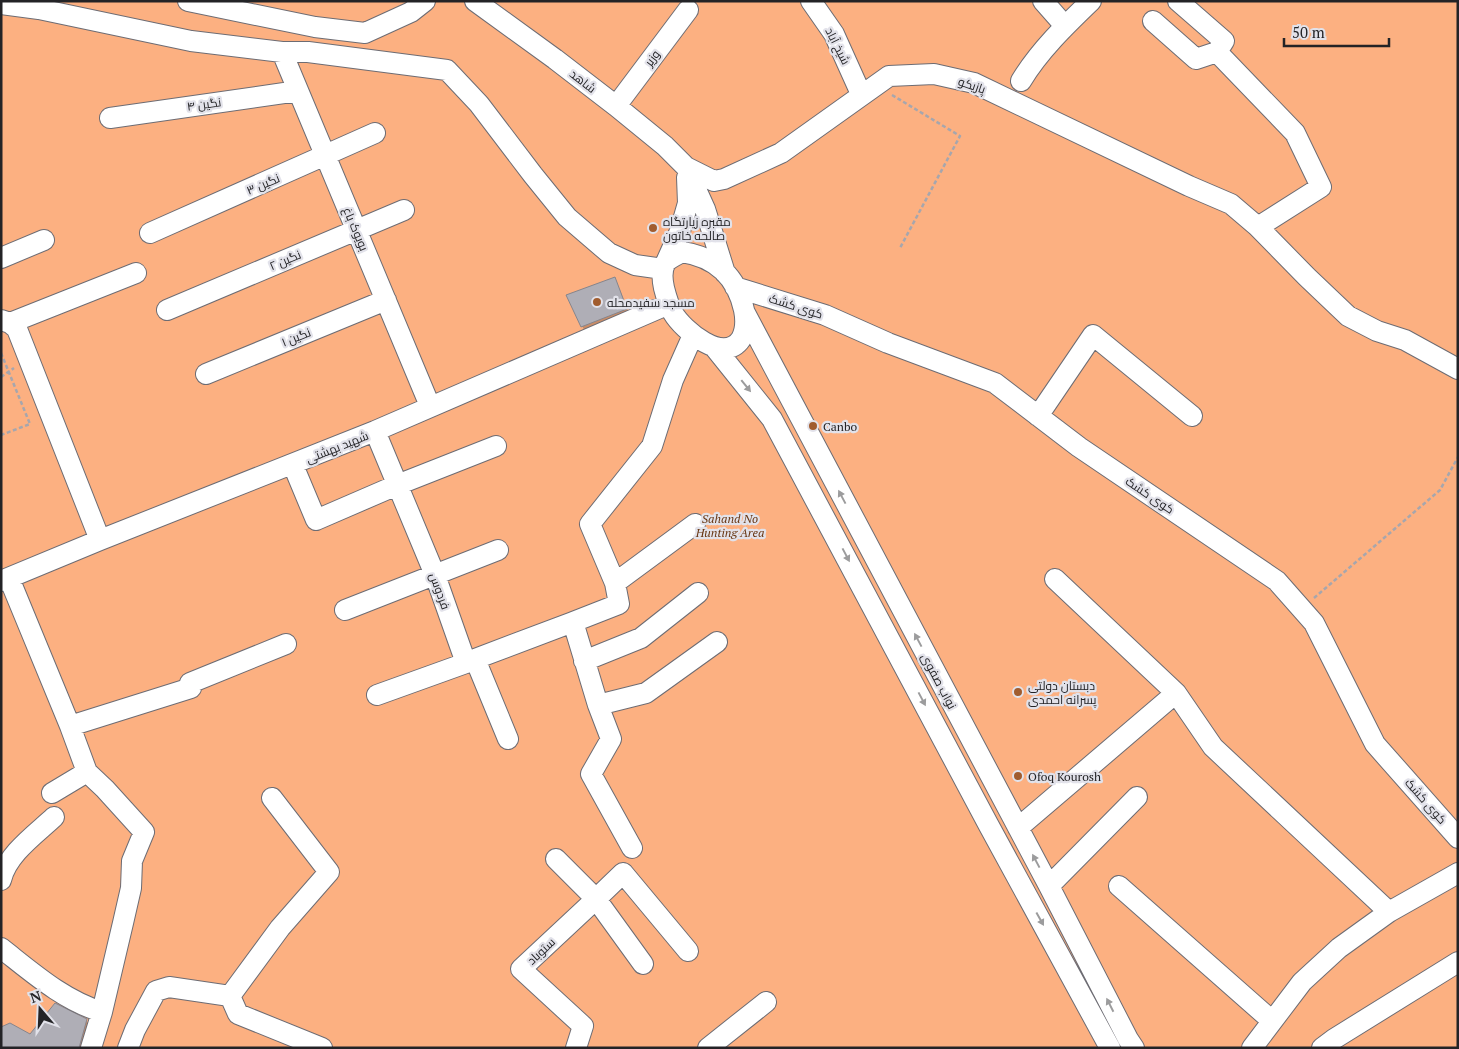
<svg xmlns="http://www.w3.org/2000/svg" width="1459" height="1049" font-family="'PT Serif',Cairo,serif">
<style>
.green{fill:#fcb081}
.shadow{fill:#0003}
.building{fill:#afaeb6;stroke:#86858c}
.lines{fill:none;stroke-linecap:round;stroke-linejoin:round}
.minor-casing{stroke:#6d6c73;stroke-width:22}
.path{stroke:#a6a6ad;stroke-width:2.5;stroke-dasharray:4 2.5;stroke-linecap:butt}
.minor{stroke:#fff;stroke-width:20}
.oneway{fill:#9c9c9d}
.poi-dot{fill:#a15c2e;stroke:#e2e2ea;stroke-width:2}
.labels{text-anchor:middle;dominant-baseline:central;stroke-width:4.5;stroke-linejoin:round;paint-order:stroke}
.street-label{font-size:12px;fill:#232326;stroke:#e2e2ea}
.poi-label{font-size:12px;fill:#232326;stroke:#e2e2ea;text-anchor:start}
.park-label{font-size:12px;font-style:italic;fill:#673511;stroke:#e2e2ea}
</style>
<rect width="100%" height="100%" fill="#e2e2ea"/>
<path class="green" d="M1,1H1458V1048H1Z"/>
<path class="shadow" d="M614,279L620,290L632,320L588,337L582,326Z
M86,1020L95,1035L91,1048H1L30,1036Z"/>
<path class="building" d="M615,277L627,309L581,327L566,295Z
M55,1003L87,1019L79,1048H1V1027L10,1023L30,1034Z"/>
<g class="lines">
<g class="minor-casing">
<path id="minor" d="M188,1L315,27L365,33L411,12L425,1
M475,1L555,59L616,106L665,146L686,167L705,209L725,273
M811,1L834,34L861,94
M1043,1L1065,26
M1178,1L1224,41L1217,52
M1,4L39,9L191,41L282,52H308L447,70L479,104L533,175L567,217L609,253L635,265L663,269
M1153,21L1196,59L1217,52L1295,133L1321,187L1258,227L1307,277L1348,316L1377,331L1405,340L1458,369
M282,52L430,406
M1021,81C1039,51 1066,25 1091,1
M616,106L688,10
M110,118L298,91
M686,167L714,181L724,179L781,153L889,76L934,74L974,83L1189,186L1231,204L1258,227
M150,233L375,133
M682,252C716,257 737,277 744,310C746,320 746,330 741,339C724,365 683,330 673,313C669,306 666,296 664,288C662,279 661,270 666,262C670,258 677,255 682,252Z
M1,258L44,240
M667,260L680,231L688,203L687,177
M735,287L825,315L888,343L995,383L1079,447L1277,581L1314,623L1375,744L1458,838
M167,310L404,210
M745,313L1049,886L1128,1039L1134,1048
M1,320L10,323L17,329L100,540
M10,323L136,273
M715,348L772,419L988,824L1110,1048
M206,374L386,300
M1038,416L1093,335L1192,416
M375,431L435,575L466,663L475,659L508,739
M293,465L316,520L397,485L496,446
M9,578L70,726L87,772L105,789L144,832L132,861L131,888L123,923L102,1012L91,1048
M1055,579L1176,693L1213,747L1389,912
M1,581L100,540L375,431L669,304
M615,583L695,524
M345,610L498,550
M573,622L619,604L615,583L590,524L652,446L673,380L693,335
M475,659L573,622L598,705L611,739L591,774L632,848
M584,661L641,638L698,593
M377,695L466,663
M598,705L646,693L717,642
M70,726L191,688L190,683L286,644
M52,793L87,772
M1018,828L1176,693
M556,859L596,899L521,969L583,1026L576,1048
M1,880C7,854 36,834 54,817
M1049,886L1137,797
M1119,886L1271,1020
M1,948C33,973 63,1000 102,1012
M643,964L596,899L623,873L688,951
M230,996L238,1014L322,1048
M128,1048L135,1030L156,991L169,987L230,996L280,928L329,872L272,798
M708,1048L766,1002
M1252,1048L1302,982L1339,948L1389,912L1458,873
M1322,1048L1334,1039L1458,962"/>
</g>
<path class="path" d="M892,95L960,136L900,248
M1,353L30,424L1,435
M1,377L14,368
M1314,598L1440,490L1458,457"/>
<use href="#minor" class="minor"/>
</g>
<defs><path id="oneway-solid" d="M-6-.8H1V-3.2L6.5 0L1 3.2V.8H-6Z" transform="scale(1.25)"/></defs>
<g class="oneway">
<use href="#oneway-solid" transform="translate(746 386) rotate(51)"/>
<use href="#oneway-solid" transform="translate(842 497) rotate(-118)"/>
<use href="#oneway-solid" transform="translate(846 555) rotate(62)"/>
<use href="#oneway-solid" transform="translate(918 640) rotate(-118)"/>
<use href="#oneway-solid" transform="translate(922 699) rotate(62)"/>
<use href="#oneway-solid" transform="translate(1036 861) rotate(-118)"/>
<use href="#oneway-solid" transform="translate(1040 919) rotate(61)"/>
<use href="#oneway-solid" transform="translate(1110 1005) rotate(-117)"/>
</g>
<g class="poi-dot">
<circle cx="653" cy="228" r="5"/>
<circle cx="597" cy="302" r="5"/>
<circle cx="813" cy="426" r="5"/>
<circle cx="1018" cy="692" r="5"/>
<circle cx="1018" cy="776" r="5"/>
</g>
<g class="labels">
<g class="street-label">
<text transform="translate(838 46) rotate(63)">شیخ آباد</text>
<text transform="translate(652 58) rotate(-53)">وزیر</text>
<text transform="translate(583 81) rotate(38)">شاهد</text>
<text transform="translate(972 85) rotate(19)">پازیکو</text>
<text transform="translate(204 104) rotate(-8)">نگین ۴</text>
<text transform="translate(263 184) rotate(-23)">نگین ۳</text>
<text transform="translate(356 229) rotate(67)">بویوک باغ</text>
<text transform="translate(285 260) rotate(-23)">نگین ۲</text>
<text transform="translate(796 306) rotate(18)">کوی کشک</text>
<text transform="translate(296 337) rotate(-22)">نگین ۱</text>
<text transform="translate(337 447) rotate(-22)">شهید بهشتی</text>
<text transform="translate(1150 495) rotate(34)">کوی کشک</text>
<text transform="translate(440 591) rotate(70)">فردوس</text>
<text transform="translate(939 681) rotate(62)">نواب صفوی</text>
<text transform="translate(1426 801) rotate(49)">کوی کشک</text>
<text transform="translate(541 951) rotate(-43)">ستوباد</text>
</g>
<g class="poi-label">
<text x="663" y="221">مقبره زیارتگاه<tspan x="663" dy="14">صالحه خاتون</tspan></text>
<text x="607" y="302">مسجد سفیدمحله</text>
<text x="823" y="426">Canbo</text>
<text x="1028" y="685">دبستان دولتی<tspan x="1028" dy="14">پسرانه احمدی</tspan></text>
<text x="1028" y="776">Ofoq Kourosh</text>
</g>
<g class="park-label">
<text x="730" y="518">Sahand No<tspan x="730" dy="14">Hunting Area</tspan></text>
</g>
</g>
<rect width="1459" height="1049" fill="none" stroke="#232326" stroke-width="5"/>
<g transform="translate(40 1009) rotate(341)" stroke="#e2e2ea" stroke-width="4" paint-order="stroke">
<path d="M0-4L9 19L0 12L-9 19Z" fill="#232326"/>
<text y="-8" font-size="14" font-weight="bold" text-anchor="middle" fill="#232326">N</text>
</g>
<path d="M1284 38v8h105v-8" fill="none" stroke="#232326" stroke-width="2.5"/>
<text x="1292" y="38" font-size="15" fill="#232326" stroke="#e2e2ea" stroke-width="4" paint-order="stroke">50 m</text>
</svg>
